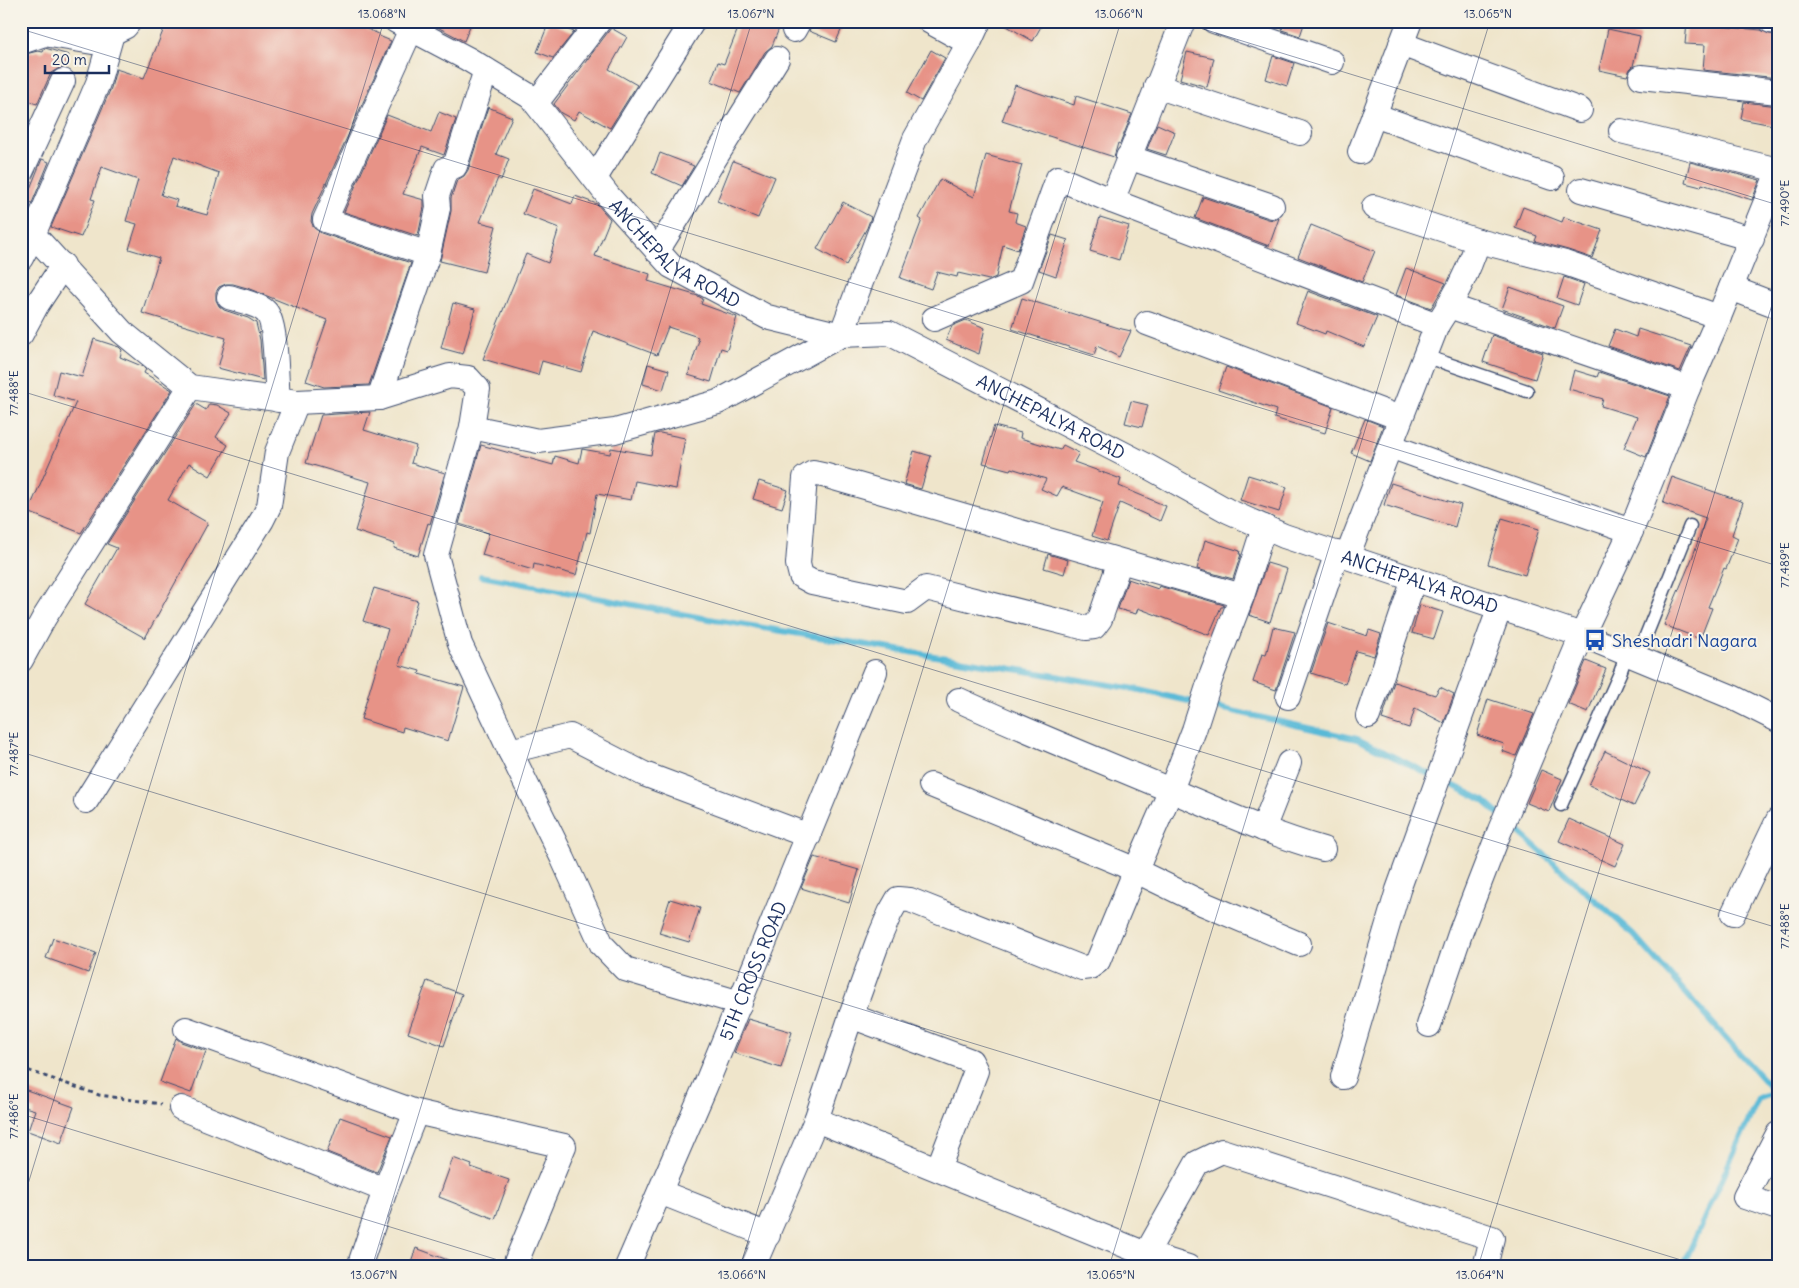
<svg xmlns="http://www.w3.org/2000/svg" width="1799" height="1288" font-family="Delius,sans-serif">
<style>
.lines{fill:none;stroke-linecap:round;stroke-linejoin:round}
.stream{stroke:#59b9d7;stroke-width:6}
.building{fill:#e79387;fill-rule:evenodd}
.service-casing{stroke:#3b4a6e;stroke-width:15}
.minor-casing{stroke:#3b4a6e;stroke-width:26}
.tertiary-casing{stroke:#3b4a6e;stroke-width:30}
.path{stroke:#3b4a6e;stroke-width:3;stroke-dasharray:4 4;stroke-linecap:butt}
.service{stroke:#fff;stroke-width:12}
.minor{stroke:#fff;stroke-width:24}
.tertiary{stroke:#fff;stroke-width:28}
.ticks{fill:none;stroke:#1b2f5e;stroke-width:1;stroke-opacity:0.45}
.labels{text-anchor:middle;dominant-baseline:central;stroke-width:4;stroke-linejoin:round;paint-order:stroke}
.street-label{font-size:18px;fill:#1b2f5e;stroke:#f7f3e8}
.transit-label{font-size:18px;fill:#164399;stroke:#f7f3e8;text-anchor:start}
.neatline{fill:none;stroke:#1b2f5e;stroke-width:2}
.ticks-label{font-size:12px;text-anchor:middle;fill:#1b2f5e}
</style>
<rect width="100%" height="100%" fill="#f7f3e8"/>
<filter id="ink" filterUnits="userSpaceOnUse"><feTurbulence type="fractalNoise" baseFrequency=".02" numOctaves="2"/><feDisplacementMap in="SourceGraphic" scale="10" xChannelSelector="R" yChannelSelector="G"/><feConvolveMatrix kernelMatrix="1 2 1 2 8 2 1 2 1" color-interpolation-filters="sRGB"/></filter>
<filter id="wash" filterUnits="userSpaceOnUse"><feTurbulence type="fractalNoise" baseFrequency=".0096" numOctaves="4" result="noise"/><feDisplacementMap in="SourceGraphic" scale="20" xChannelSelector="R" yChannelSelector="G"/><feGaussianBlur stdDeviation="1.12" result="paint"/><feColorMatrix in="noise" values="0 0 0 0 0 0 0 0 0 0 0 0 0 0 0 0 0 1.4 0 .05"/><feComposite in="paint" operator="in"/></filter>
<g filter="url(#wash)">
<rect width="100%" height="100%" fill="#efe5cb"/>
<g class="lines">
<path class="stream" d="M481,576L703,618L1135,689L1357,739L1433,776
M1442,780L1483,800L1501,816
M1509,823L1633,934L1775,1093
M1694,1267L1685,1261L1758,1099L1777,1092"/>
</g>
<g id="blocks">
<path class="building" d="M167,21H348L379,34V36L391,41L312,214L311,221L314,228L321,233L411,263L369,385L324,387L306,381L327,320L247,288L233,284H226L219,287L216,292V300L219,306L224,310L248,318L256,323L260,340L263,380L218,368L226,338L142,313L159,258L129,249L137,224L126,221L138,180L102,167L91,199L95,200L81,237L51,227L111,88L116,69L144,78ZM174,156L219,173L207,215L175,206L177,200L161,195Z
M426,21H472L464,41Z
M741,21H782L772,46L765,52L740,93L711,81L718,62L724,64Z
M813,21H845L836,42L809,31Z
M998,21H1044L1033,41Z
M1284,21H1305L1300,36L1282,30Z
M549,22L574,32L553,58L537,52Z
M1687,23L1761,30L1769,34L1778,35V78L1703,70L1705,45L1685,44Z
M611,28L627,37L609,69L637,85L610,128L579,111L574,120L561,113L554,104Z
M1608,29L1640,36L1633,66L1630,69L1627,76L1599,70Z
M45,48L69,55L65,68L61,67L51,73L37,104L21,99V55L38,51L43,52Z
M931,50L945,58L921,101L907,93Z
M1187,52L1214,58L1207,87L1180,79Z
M1273,56L1294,63L1287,86L1266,79Z
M1015,85L1074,105L1076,96L1132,114L1120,144L1118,143L1114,157L1002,121Z
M1744,102L1778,106V126L1741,119Z
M488,107L512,117L496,154L509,159L501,180L498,178L480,222L496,226L484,272L440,261L451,211V198L457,180L464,176L468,170Z
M439,112L456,119L444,155L422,147L403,194L424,200V207L418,236L344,212L387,115L431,132Z
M1157,124L1175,132L1166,155L1147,149Z
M660,153L694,166L682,186L652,173Z
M986,155L1022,165L1009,211L1017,213L1015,222L1026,226L1018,250L1003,245L996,277L989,280L958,273L957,277L937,272L931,289L900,278L922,220L919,218L940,179L974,197Z
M42,159L49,162L32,203L25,201Z
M733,161L775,177L758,218L717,201Z
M1690,162L1760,180L1752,200L1702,184L1701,187L1685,183Z
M533,189L572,204L575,196L597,204L610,219L595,256L650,274L648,281L698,296L703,299L701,304L737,317L727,350L721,348L711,382L688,375L699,340H697L698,337L668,327L657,355L593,331L581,372L542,361L538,375L483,359L526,254L548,263L559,228L523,214Z
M1203,197L1268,219L1274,220L1279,218L1269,246L1195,218Z
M843,202L871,217L867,228L846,265L817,249Z
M1523,207L1562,222L1564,217L1602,230L1592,258L1568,250L1535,241L1537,236L1515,228Z
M1100,217L1129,226L1119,260L1090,251Z
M1311,225L1375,251L1362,282L1298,257Z
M1052,235L1068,240L1056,276L1039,270Z
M1406,268L1446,283L1431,308L1396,295Z
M1564,277L1584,284L1577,305L1557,298Z
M1510,287L1563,306L1555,328L1502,309Z
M1308,291L1377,317L1364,347L1326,331L1325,334L1296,323Z
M1022,298L1122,329L1131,331L1119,357L1097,346L1094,355L1012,329Z
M453,303L475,309L463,354L441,348Z
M966,320L985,328L979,354L946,340L952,326Z
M1615,329L1636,337L1638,329L1691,346L1680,371L1608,346Z
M1492,335L1543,353L1535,379L1483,362Z
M94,339L119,347L122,350L120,357L144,367L146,369L144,373L172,390L81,533L28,512L76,402L53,395L59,371L82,377Z
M648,364L669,370L663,390L643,384Z
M1226,367L1333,407L1325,433L1274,418L1276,410L1218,390Z
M1574,370L1597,377L1599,372L1670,396L1646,457L1624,448L1637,417L1601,406L1603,399L1569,389Z
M1131,401L1148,405L1142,427L1125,423Z
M196,404L206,410L209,404L217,405L231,413L216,437L228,445L210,476L189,463L168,500L208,523L145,638L85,604L117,548L107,544Z
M370,412L364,430L416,446L411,463L445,473L430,524L428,523L418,556L394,548L395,544L355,531L370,482L306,463L321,415Z
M1365,419L1383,426L1370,461L1351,453Z
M994,426L1021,433L1020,438L1060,450L1063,445L1079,453L1074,462L1121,479L1119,486L1166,506L1160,521L1120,503L1107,541L1092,536L1103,502L1062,487L1057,496L1041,489L1046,479L1011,468L1010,470L983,463Z
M660,433L685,438L676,489L635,481L631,500L597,494L590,533L587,532L576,575L534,564L533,570L482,555L489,533L459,524L481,445L553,465L555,456L579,463L582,449L610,454L611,448L651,455L655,434Z
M914,451L931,456L921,489L904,484Z
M1248,475L1287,487L1279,512L1240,500Z
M1672,477L1743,502L1732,535L1738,538L1726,569L1724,568L1708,607L1712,608L1700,639L1664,625L1693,556L1706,518L1663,503Z
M759,481L788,490L782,508L753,499Z
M1391,483L1461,505L1455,527L1384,505Z
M1502,518L1539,529L1525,575L1488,564Z
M1205,540L1240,551L1239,554H1241L1233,579L1197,569Z
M1048,554L1068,560L1064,574L1044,568Z
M1267,563L1287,569L1270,622L1249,615Z
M1128,579L1158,589L1159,586L1224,605L1223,607H1221L1209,635L1138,608L1136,614L1118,609Z
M374,588L418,601L399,665L420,671L419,674L464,687L448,741L403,727L402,732L361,719L388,629L363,621Z
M1420,605L1443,612L1434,639L1412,633Z
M1328,623L1367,636L1369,630L1381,634L1374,656L1356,651L1345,684L1311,673Z
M1273,627L1295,632L1276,690L1253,682L1262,654L1266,655Z
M1586,661L1606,669L1588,712L1568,704Z
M1394,682L1435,695L1440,687L1454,694L1444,723L1415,708L1409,728L1382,719Z
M1488,699L1534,714L1516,756L1502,751L1504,744L1477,735Z
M1605,751L1650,773L1634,806L1589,785Z
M1541,770L1562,779L1549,812L1527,803Z
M1569,819L1625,844L1615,866L1559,841Z
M814,857L859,870L849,903L801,888Z
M670,899L700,908L689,942L659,933Z
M53,938L96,953L88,973L46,958Z
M427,981L462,994L444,1046L408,1033Z
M748,1019L792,1032L781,1068L734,1053Z
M176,1038L181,1042L206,1051L191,1093L160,1082Z
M21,1088L74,1107L61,1143L28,1131L35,1110L21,1106Z
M340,1117L392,1136L377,1172L327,1152Z
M453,1158L472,1165L471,1167L509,1180L495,1219L439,1197Z
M416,1248L461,1265V1267H409Z"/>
</g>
</g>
<g filter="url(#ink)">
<use href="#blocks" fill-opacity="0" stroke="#3b4a6e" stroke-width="1"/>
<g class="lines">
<g class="service-casing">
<path id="service" d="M1425,356L1527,391
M1637,658L1690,526
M1561,805L1620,673L1627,653"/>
</g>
<g class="minor-casing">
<g id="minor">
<path id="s1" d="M396,21L468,59L531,97L609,197L671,266L767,317L841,335L889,333L1147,466L1228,511L1284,536L1582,635L1732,697L1778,720"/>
<path d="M929,21L969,43"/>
<path d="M1214,21L1332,62"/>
<path d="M1771,21L1778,22"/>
<path d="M794,30L799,21"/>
<path d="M1401,44L1580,110"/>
<path d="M1641,77L1778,92"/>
<path d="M1156,86L1300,133"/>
<path d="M536,103L599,21"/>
<path d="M1374,115L1552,178"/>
<path d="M1621,131L1778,170"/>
<path d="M1360,152L1410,21"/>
<path d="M1128,157L1272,206"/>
<path d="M21,172L63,81"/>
<path d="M595,178L693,21"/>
<path d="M1581,190L1752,239"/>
<path d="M1112,201L1437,325"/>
<path d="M21,221L122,332L190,387L297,402L379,398L450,376L468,378L478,389L472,427L436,555L460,644L510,751L563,859L602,945L625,969L740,1003"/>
<path d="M1478,241L1565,263L1719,317"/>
<path d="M657,251L777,59"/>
<path d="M428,254L438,208L437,196L446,169L455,166L486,70"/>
<path d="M21,258L33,235L98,83L113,30"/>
<path d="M1731,288L1778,306"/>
<path d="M229,297C238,300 259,305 265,311C277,320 276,383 278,400"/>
<path d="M1449,306L1688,388"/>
<path d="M934,319L1021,281L1058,178L1112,201L1183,21"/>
<path d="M1147,323L1400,418"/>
<path d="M21,334L36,306L63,265"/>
<path d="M379,398L428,254L325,220L411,29"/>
<path d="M472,427L538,441L615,431L718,402L841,335L915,139L969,43L979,21"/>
<path d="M1390,446L1484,480L1631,531"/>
<path d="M1347,557L1437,325C1454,299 1469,271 1478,241L1374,207"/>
<path d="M1120,561L1100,619L1094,627L1086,628L926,588L907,602L812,582L801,576L798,564L805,478L813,473L827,476L1242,596"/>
<path d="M21,660L44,618L190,387"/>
<path d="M1288,697L1337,553"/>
<path d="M959,700C1028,732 1099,760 1170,790C1220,811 1270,834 1323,849"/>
<path d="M1368,716L1414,579"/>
<path d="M510,751L570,736L644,774L809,836"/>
<path d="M931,785L1122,864L1204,904L1299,944"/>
<path d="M86,801L262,520L269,506L277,452L297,402"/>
<path d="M1263,829L1289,763"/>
<path d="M1733,914L1778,820"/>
<path d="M851,1016L971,1061L976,1071L938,1169"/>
<path d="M1429,1025L1461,931L1500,830L1582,635L1631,531L1688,388L1719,317L1778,172"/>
<path d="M186,1029L416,1112L564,1146L514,1267"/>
<path d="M1343,1077L1398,890L1500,607"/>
<path d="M181,1108L385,1190"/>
<path d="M816,1120L1146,1254L1197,1163L1222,1151L1492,1238L1485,1267"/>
<path d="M1778,1134L1745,1197L1778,1208"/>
<path d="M660,1192L768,1235"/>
<path d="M1146,1254L1188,1267"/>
<path d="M360,1267L361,1261L385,1190L416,1112"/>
<path id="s2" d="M627,1267L705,1087L875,672"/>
<path d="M753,1267L816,1120L851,1016L878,941L890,913L898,899L910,900L1082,968L1090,967L1098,961L1135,872L1171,790L1194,730L1211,677L1242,596L1264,527"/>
</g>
</g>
<g class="tertiary-casing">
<path id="tertiary" d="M21,40L44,32L93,40L124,25L127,21"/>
</g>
<path class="path" d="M21,1068L99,1095L161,1104"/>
<use href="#service" class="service"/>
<use href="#minor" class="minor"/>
<use href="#tertiary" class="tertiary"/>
</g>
</g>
<path class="ticks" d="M1177,21L1778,205M21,29L1778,566M21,391L1778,928M21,752L1704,1267M21,1114L521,1267M21,1207L384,21M372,1267L752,21M740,1267L1121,21M1109,1267L1490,21M1478,1267L1778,285"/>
<defs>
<g id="bus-bare" transform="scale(1.725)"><path d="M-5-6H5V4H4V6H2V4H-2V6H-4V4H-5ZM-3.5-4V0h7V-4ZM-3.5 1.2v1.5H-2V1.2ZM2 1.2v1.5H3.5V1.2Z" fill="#1a4fb4" stroke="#f7f3e8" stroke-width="2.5" paint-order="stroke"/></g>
</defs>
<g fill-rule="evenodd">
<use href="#bus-bare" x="1595" y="640"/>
</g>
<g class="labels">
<g class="street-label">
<text stroke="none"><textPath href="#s1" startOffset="370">ANCHEPALYA ROAD</textPath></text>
<text stroke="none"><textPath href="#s1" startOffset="790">ANCHEPALYA ROAD</textPath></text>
<text stroke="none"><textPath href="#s1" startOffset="1195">ANCHEPALYA ROAD</textPath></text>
<text stroke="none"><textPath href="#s2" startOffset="322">5TH CROSS ROAD</textPath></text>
</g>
<g class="transit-label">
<text x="1612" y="640">Sheshadri Nagara</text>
</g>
</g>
<rect width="1799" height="1288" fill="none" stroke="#f7f3e8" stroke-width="55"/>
<path d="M45 65v8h64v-8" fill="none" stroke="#1b2f5e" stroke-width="2.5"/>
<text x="52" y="65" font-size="15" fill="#1b2f5e" stroke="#f7f3e8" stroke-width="4" paint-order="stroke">20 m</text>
<rect x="28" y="28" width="1744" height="1232" class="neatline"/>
<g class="ticks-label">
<text x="382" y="18">13.068°N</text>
<text x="751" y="18">13.067°N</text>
<text x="1119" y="18">13.066°N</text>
<text x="1488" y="18">13.065°N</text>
<text transform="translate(1785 203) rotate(-90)" y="4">77.490°E</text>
<text transform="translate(14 393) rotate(-90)" y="4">77.488°E</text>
<text transform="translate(1785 565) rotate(-90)" y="4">77.489°E</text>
<text transform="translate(14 754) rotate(-90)" y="4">77.487°E</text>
<text transform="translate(1785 926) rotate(-90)" y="4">77.488°E</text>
<text transform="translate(14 1116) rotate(-90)" y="4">77.486°E</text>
<text x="374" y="1279">13.067°N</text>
<text x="742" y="1279">13.066°N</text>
<text x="1111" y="1279">13.065°N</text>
<text x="1480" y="1279">13.064°N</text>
</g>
</svg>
